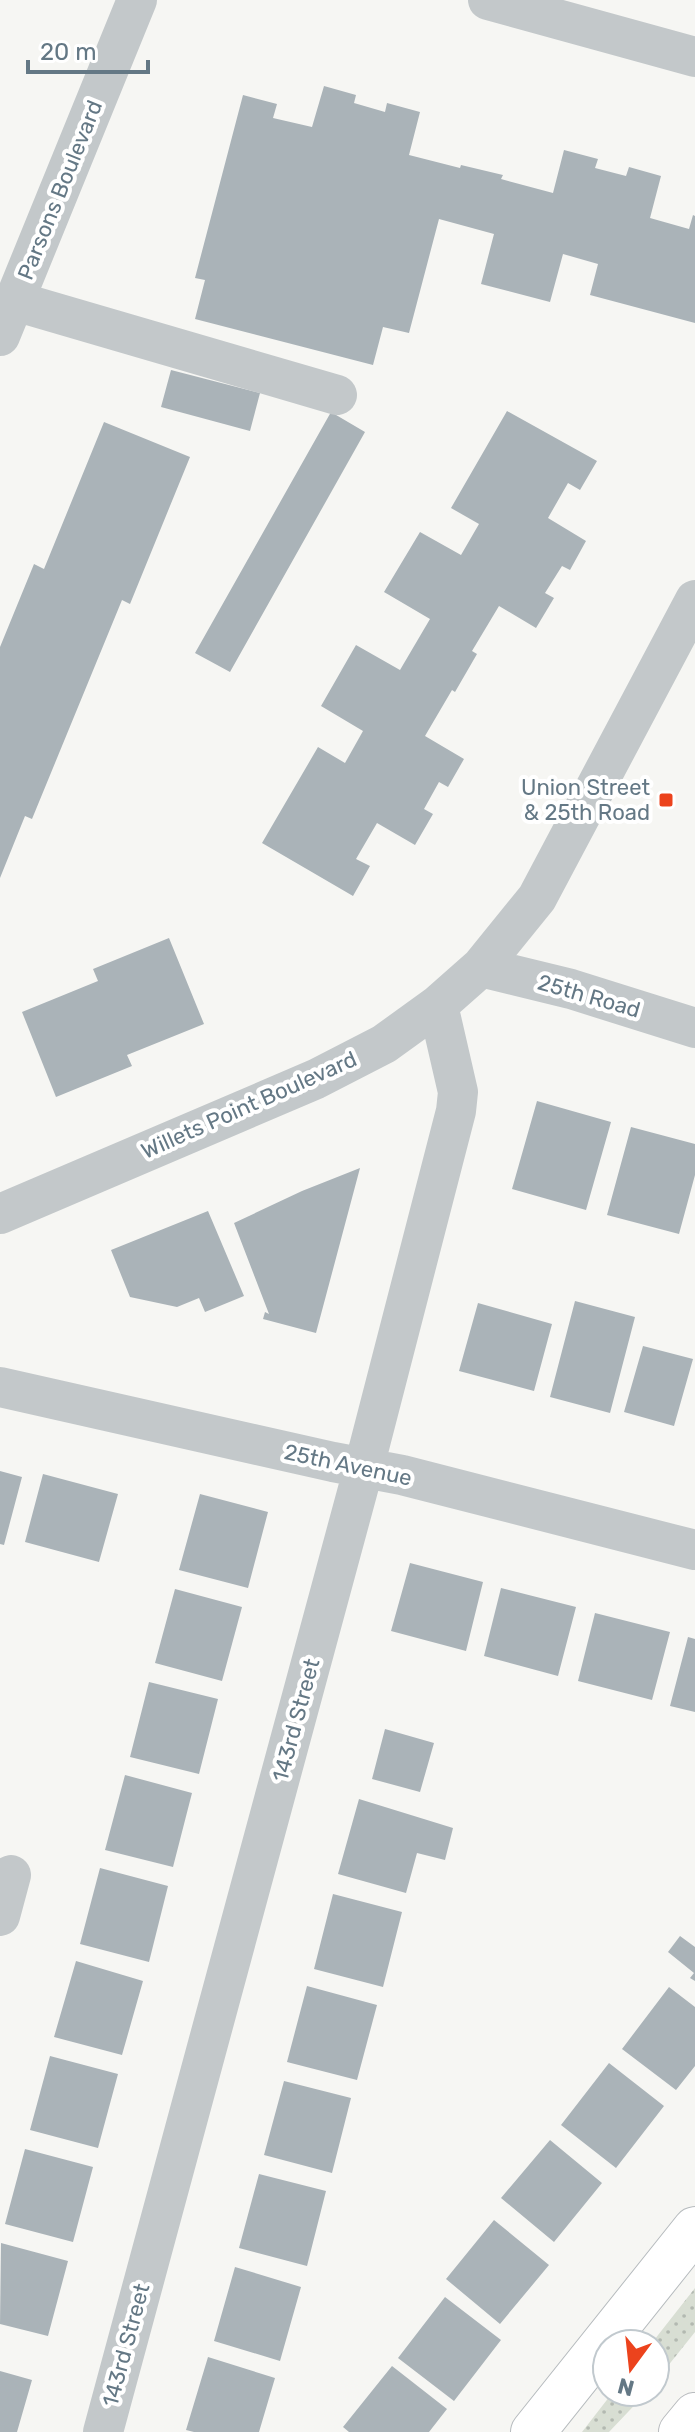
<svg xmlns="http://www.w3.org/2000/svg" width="695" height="2432" font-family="Rubik,sans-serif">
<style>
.grass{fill:url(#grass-dots)}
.building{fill:#aab3b8}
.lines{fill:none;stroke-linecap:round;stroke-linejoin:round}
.major-casing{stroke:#b6bbbe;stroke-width:46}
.highway-casing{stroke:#b8bbbe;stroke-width:46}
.minor{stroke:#c3c8ca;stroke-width:40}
.major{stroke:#fff;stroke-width:44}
.highway{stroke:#fff;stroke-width:44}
.poi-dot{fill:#ec431d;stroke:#fff;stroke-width:3}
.labels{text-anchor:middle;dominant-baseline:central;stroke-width:8;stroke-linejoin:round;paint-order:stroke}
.street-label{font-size:22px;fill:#647885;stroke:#fff}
.poi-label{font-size:22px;fill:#647885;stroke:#fff;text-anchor:end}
</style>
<defs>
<pattern id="grass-dots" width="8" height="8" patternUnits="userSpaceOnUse" patternTransform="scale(2)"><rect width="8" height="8" fill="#d8ded3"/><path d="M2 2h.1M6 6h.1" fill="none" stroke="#b3b9b1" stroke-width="1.8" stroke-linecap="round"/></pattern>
</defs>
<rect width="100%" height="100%" fill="#f6f6f3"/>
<path class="grass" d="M695,2288V2332L655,2382V2344H651Z
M613,2392H647L609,2432H582Z"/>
<path class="building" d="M324,86L356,95L354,103L385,112L387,103L420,112L409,155L460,168L461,165L503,175L501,179L553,193L564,150L598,159L595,168L626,176L629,167L661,176L650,218L689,229L693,215L695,216V323L590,295L598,264L563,254L550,302L481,284L494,234L439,219L409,333L383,327L373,365L195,319L205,280L195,278L243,95L277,104L273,118L312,127Z
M171,370L260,393L250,431L161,407Z
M507,411L597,461L580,490L568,483L548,518L586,541L570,570L562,566L545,593L554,598L536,628L499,606L472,651L477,654L455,692L452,690L425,736L464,759L448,787L439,782L424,809L433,814L415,845L377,823L356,859L370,866L353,896L262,843L318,747L345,763L363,731L321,706L356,645L400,670L430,619L384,592L420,532L461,555L479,524L451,508Z
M331,412L365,432L230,672L195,653Z
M104,422L190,457L130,604L122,600L32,819L25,816L0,878V647L34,564L44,569Z
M169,938L204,1024L127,1055L132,1066L56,1097L22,1012L98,981L93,969Z
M537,1101L611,1122L586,1210L512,1189Z
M631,1127L695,1144V1175L679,1234L607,1215Z
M360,1168L316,1333L263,1319L265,1312L269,1314L234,1223L302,1191Z
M208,1211L244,1296L205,1312L199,1298L177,1307L130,1297L111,1250Z
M575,1301L635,1317L610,1413L550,1397Z
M478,1303L552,1324L534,1391L459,1371Z
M643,1346L693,1359L674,1426L624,1412Z
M0,1471L22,1477L4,1545L0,1544Z
M43,1474L118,1494L99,1562L25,1542Z
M200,1494L268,1512L248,1588L179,1570Z
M410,1563L483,1582L466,1651L391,1631Z
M501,1588L576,1607L558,1676L484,1656Z
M175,1589L242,1607L222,1681L155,1663Z
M595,1613L670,1632L652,1700L578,1681Z
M688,1637L695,1639V1712L670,1706Z
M149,1682L218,1699L199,1774L130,1757Z
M385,1729L434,1743L420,1792L372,1779Z
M125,1775L192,1793L173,1867L105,1850Z
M359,1799L453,1828L445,1860L417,1853L406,1893L338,1874Z
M100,1868L168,1886L149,1962L80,1944Z
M333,1894L402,1912L383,1987L314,1969Z
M680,1936L695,1947V1981L690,1978L694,1973L668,1952Z
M76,1961L143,1981L122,2055L54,2037Z
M307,1986L377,2005L357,2080L287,2062Z
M669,1987L695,2007V2066L676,2090L622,2049Z
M50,2056L118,2074L98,2148L30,2130Z
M609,2063L664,2106L616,2168L561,2125Z
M284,2081L351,2098L332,2173L264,2155Z
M550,2140L602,2183L554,2242L501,2198Z
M25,2149L93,2167L73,2242L5,2224Z
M259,2174L326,2191L307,2266L239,2248Z
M494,2220L549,2265L500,2324L446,2279Z
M1,2243L68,2261L48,2336L0,2324Z
M235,2267L301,2287L280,2361L214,2341Z
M445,2297L501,2340L454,2401L398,2358Z
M208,2357L275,2378L259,2432H194L186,2430Z
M392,2366L447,2409L429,2432H349L343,2427Z
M0,2371L32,2380L17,2432H0Z"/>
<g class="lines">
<g class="major-casing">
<path id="major" d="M533,2432L695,2229"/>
</g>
<g class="highway-casing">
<path id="highway" d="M681,2432L695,2415"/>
</g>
<path class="minor" d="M488,0L695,57
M15,301L337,395
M0,336L137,0
M481,967L571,989L695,1028
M0,1214L316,1079L384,1044L438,1005L481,967L537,898L695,600
M0,1387L333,1462L402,1475L695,1550
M0,1916L11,1875
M103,2432L364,1467L456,1111L458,1092L438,1005"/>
<use href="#major" class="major"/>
<use href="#highway" class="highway"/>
</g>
<rect class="poi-dot" x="658" y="792" width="16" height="16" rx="4"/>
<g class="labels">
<g class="street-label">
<text transform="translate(60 190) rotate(-68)">Parsons Boulevard</text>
<text transform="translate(589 996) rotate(16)">25th Road</text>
<text transform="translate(249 1105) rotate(-24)">Willets Point Boulevard</text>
<text transform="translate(348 1465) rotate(12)">25th Avenue</text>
<text transform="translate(296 1720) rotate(-75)">143rd Street</text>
<text transform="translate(126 2345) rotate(-75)">143rd Street</text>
</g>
<g class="poi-label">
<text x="650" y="787">Union Street<tspan x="650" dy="25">&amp; 25th Road</tspan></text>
</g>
</g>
<g transform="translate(631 2368) rotate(195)"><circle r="38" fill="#ffffff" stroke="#c1c9ce" stroke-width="2"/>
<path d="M0-6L14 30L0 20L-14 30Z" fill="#ec431d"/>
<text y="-12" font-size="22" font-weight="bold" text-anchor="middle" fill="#647885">N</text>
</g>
<path d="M28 60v12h120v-12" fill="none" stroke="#647885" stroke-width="4"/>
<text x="40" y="60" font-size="24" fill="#647885" stroke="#ffffff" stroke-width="6" paint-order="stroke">20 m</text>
</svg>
